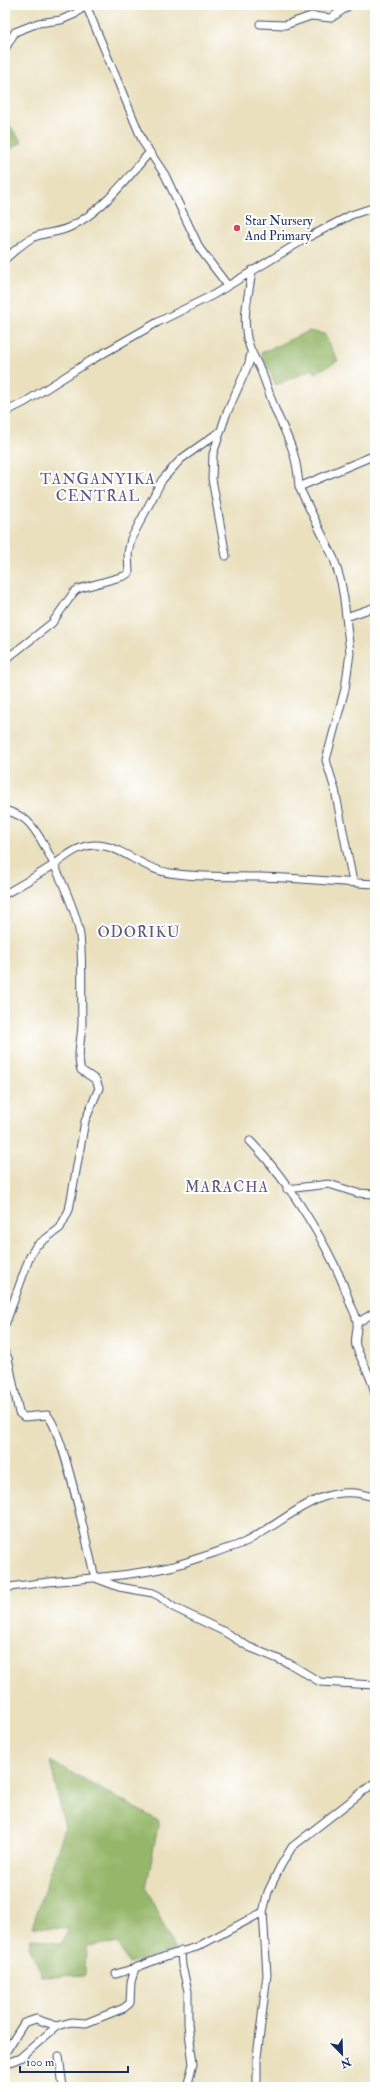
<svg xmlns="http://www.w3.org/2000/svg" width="380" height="2092" font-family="'IM FELL Double Pica',serif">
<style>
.forest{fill:#96b76b;stroke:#587364}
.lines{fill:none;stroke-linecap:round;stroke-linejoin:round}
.minor-casing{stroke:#3a4a6c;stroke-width:9}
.minor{stroke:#fff;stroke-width:7}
.poi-dot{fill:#d1495b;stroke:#fff;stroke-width:1.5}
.labels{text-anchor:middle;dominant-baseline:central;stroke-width:4;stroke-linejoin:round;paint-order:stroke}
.poi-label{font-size:13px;fill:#1b2f5e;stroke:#fff;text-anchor:start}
.quarter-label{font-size:15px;letter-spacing:1px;fill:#5c5684;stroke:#fff}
</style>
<rect width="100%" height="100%" fill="#fff"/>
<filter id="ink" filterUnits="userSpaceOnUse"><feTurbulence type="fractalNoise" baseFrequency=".025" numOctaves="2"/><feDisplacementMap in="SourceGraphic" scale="8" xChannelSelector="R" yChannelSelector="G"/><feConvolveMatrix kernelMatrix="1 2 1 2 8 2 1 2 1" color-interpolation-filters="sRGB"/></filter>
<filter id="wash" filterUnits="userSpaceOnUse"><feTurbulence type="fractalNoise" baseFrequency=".012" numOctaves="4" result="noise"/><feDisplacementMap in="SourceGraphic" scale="16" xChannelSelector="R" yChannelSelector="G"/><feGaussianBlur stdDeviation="0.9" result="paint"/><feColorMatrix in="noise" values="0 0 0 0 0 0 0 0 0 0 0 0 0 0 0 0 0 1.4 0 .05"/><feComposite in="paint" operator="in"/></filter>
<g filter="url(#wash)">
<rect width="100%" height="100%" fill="#eae0be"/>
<path class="forest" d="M5,119L22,142L5,153Z
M309,331L324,334L338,361L315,373L313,369L276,385L261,353Z
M50,1761L159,1821L146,1888L175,1950L129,1964L118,1943L86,1946L85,1975L42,1976L29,1947L31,1938L61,1944L69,1929L32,1927L65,1828Z"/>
</g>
<g filter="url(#ink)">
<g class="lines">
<g class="minor-casing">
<path id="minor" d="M86,5L143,142L165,175L200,249L228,286
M260,24L285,25L311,16L331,18L350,5
M5,49L15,32L38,23L61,20L75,14L86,5
M5,259C14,252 23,242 34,237C46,232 60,233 72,226C104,209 126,180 149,153
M252,270C250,290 243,311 246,331C247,346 255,358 261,371C267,385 271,400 277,414C290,442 297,455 299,487
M5,412L25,402L90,361L158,322L213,295L305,239L351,215L375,207
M226,556L212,479L213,454L226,415L249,363L251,353
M346,617L375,607
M5,660L52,623L74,592L78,589L124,576L129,573L128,553L131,539L162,480L181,459L219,432
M5,810C13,813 21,815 27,821C45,838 77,911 80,936C83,964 81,994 82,1022C82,1037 76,1056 81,1070L96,1080L99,1088L85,1121L69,1210L60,1228L36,1246L30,1256L5,1325
M353,882L335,790L326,760L345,689L350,653L344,599L341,582L334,559L299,487L375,455
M5,894C21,885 36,876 52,866C66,857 76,846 94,845C120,844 141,869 170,873C200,878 230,876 260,877C298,878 337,882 375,884
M250,1141C288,1180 333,1251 350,1303C352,1308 357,1316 357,1323C358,1331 354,1338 356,1346C362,1363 372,1376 375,1394
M287,1189L329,1184L357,1193L375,1194
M357,1323L375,1312
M5,1353L8,1358L19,1413L24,1417L47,1415C63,1429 88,1550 95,1578L119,1587L153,1593L159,1596L173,1607L223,1631L249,1647L290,1664L320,1682L375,1685
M5,1588C61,1578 119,1579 174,1566C187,1562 201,1557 214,1553C224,1549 234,1547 243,1543C286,1523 323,1477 375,1498
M181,1951L182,1966L188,1991V2024L193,2064L187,2087
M116,1974L135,1968
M5,2053L24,2023L36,2019L57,2026L71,2022L86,2023L124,2008L130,2003L131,1982L135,1968L166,1956L197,1947L263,1912L268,1892L280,1867L292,1847L375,1782
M59,2056L63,2087
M5,2064L20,2058L57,2026
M257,2087V2057L267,1975L263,1912"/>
</g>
<use href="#minor" class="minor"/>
</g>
</g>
<circle class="poi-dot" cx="237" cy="228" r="4"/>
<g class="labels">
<g class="poi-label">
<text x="245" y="221">Star Nursery<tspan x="245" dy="15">And Primary</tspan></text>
</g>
<g class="quarter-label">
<text x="98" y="479">TANGANYIKA<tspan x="98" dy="17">CENTRAL</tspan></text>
<text x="139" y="932">ODORIKU</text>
<text x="227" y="1187">MARACHA</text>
</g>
</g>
<rect width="380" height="2092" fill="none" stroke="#fff" stroke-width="20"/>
<g transform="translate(342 2054) rotate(157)" stroke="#ffffff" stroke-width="3" paint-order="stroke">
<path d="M0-3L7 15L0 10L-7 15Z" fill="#1b2f5e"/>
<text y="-6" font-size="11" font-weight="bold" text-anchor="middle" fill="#1b2f5e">N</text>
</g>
<path d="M20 2066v6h108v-6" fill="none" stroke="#1b2f5e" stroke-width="2"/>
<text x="26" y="2066" font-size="12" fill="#1b2f5e" stroke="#ffffff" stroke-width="3" paint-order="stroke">100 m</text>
</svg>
